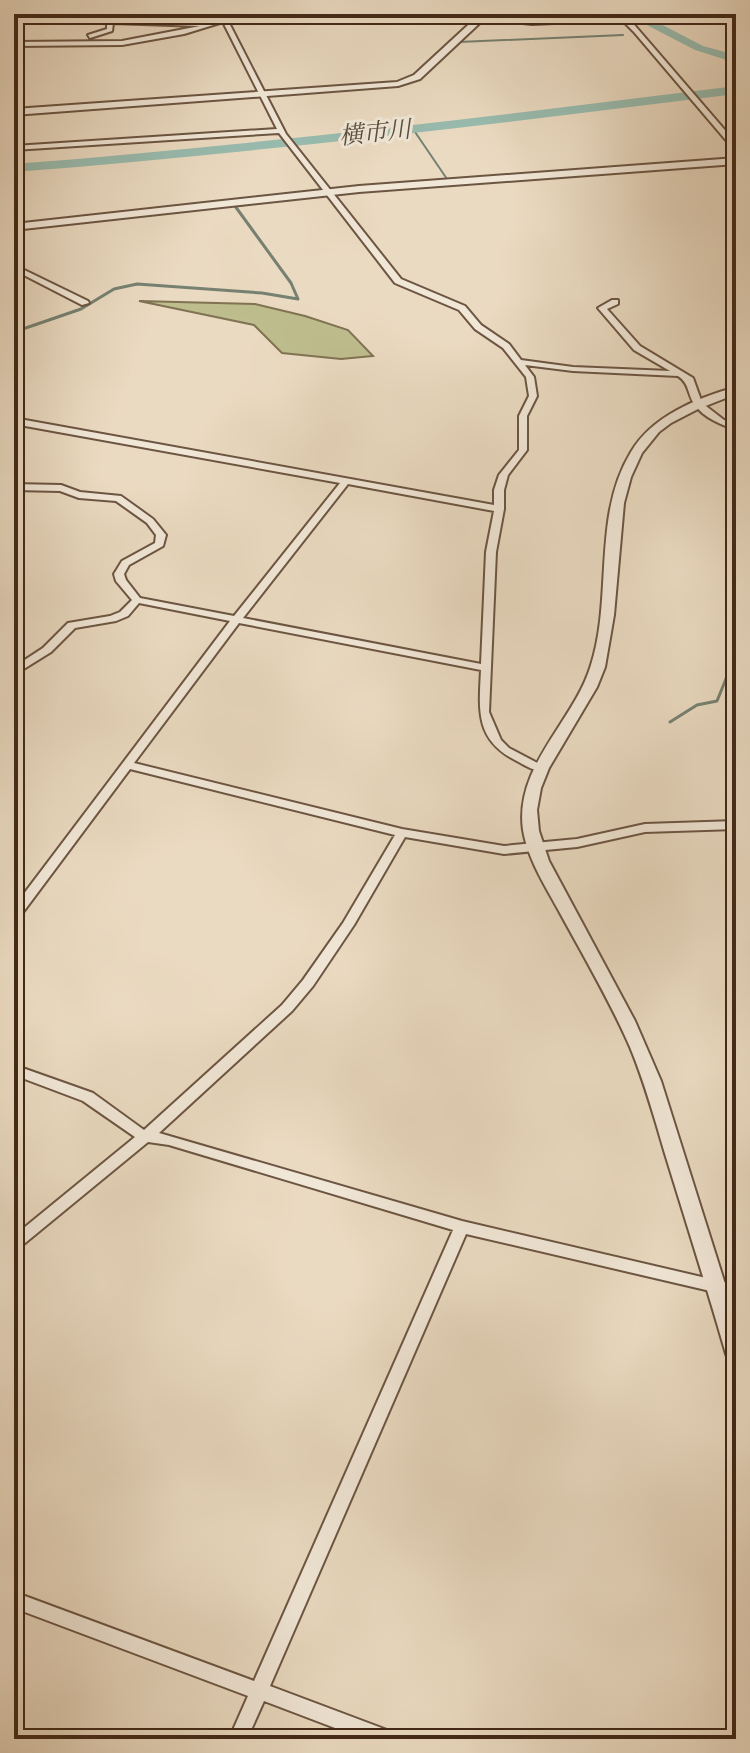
<svg xmlns="http://www.w3.org/2000/svg" width="750" height="1753" font-family="Cardo,'Noto Serif JP',serif">
<style>
.green{fill:#bebd8e;stroke:#807353;stroke-width:2}
.lines{fill:none;stroke-linecap:round;stroke-linejoin:round}
.stream-far1{stroke:#768172;stroke-width:2}
.stream{stroke:#768172;stroke-width:3}
.river{fill:#98bbae;fill-rule:evenodd}
.minor-casing{stroke:#6c5542;stroke-width:4}
.tertiary-casing{stroke:#6c5542;stroke-width:4}
.minor{fill:#f1e7d7;fill-rule:evenodd}
.tertiary{fill:#f1e7d7;fill-rule:evenodd}
.labels{text-anchor:middle;dominant-baseline:central;stroke-width:6;stroke-linejoin:round;paint-order:stroke}
.far-water-label{font-size:24px;font-style:italic;fill:#584e3e;stroke:#f1e7d7}
</style>
<rect width="100%" height="100%" fill="#eadac1"/>
<filter id="stains"><feTurbulence type="fractalNoise" baseFrequency=".0025" numOctaves="4"/><feColorMatrix values="0 0 0 0 .2 0 0 0 0 .09 0 0 0 0 .02 0 0 0 .5 -.17"/></filter>
<radialGradient id="worn" r=".72"><stop offset=".6" stop-color="#630" stop-opacity="0"/><stop offset="1" stop-color="#630" stop-opacity=".3"/></radialGradient>
<path class="green" d="M139,301L255,304L305,316L348,330L373,356L341,359L282,353L254,325Z"/>
<g class="lines">
<path class="stream-far1" d="M459,42L623,35
M413,129L447,179
M243,205L255,203"/>
<path class="stream" d="M14,332L81,309L114,289L137,284L262,293L298,299L291,283L235,206L255,203
M736,591V601
M670,722L697,705L717,701L732,664L730,644L736,636"/>
<path class="river" d="M643,19H651L703,46L736,55V63L695,50L643,23Z
M736,86V94C496,124 255,153 14,172V164C255,145 496,116 736,86Z"/>
<g class="minor-casing">
<path id="minor" d="M240,14H249L228,21L286,134L401,279L465,306L481,325L509,344L521,360L573,367L670,371L634,350L598,308L612,300H618V304L607,309L640,346L693,378L702,403L724,420L736,424V430C722,425 704,418 695,405C687,394 690,384 678,376L573,371L525,365L534,377L537,396L527,416V450L508,475L504,490V509L496,552L489,712L501,740L509,748L545,767L547,769L545,771C534,772 525,765 515,760C475,739 479,710 481,670L239,623L134,763L402,829L504,846L577,839L645,824L736,821V829L645,832L577,847L504,854L405,837L354,925L313,986L292,1011L159,1133L462,1221L736,1285V1297L466,1234L270,1686L395,1733L397,1739H364L264,1701L247,1739H229L248,1696L14,1608V1592L254,1681L453,1230L169,1145L148,1142L19,1248L14,1250V1236L135,1137L83,1101L14,1075V1065L93,1093L144,1130L282,1005L303,980L343,923L395,835L130,769L18,919L14,920V907L230,621L139,603L128,616L116,621L75,628L51,652L14,675V667L43,648L68,623L110,616L120,612L132,600L116,581L114,574L122,561L155,543L156,535L147,523L116,501L79,498L60,491L14,490V484L61,485L80,492L121,496L153,519L166,535L163,546L129,565L124,574L126,580L140,598L234,616L340,483L14,424V418L494,505V490L499,475L519,450V416L529,396L526,377L503,348L475,329L459,310L395,283L279,133L14,150V146L277,129L223,22L184,34L122,45L14,46V42L122,41L200,26L113,23L112,31L90,38L88,35L107,29V23L14,21V17L107,20L110,18L113,20L202,22L205,24ZM348,484L494,511L486,552L481,664L243,618Z
M452,14H470L485,17L482,19Z
M545,14H553L534,23L529,22Z
M14,265L88,301L89,303L82,305L14,270Z
M733,288H736V300L729,295Z"/>
</g>
<g class="tertiary-casing">
<path id="tertiary" d="M617,14H722L630,20L736,143V152L634,32L622,20L532,24L484,19L420,79L398,86L14,115V109L397,82L414,75L479,15L532,20L617,16Z
M736,158V164L359,192L14,230V224L359,186Z
M736,387V394L698,409L671,423L659,432L642,453L631,477L624,503L614,615L605,667L597,687L549,768L541,788L537,810L539,831L549,861L635,1021L661,1081L736,1319V1363L729,1360L726,1354C707,1288 686,1222 666,1157C655,1120 645,1083 630,1047C610,1001 584,957 560,913C546,887 528,860 523,830C514,766 574,722 591,665C613,597 592,516 631,452C652,416 697,398 736,387Z"/>
</g>
<use href="#minor" class="minor"/>
<use href="#tertiary" class="tertiary"/>
</g>
<g class="labels">
<g class="far-water-label">
<text transform="translate(375 133) rotate(-6)">横市川</text>
</g>
</g>
<rect width="750" height="1753" fill="none" stroke="#eadac1" stroke-width="48"/>
<rect x="16" y="16" width="718" height="1721" fill="none" stroke="#422918" stroke-width="4"/>
<rect x="24" y="24" width="702" height="1705" fill="none" stroke="#422918" stroke-width="2"/>
<rect width="100%" height="100%" filter="url(#stains)"/>
<rect width="100%" height="100%" fill="url(#worn)"/>
</svg>
